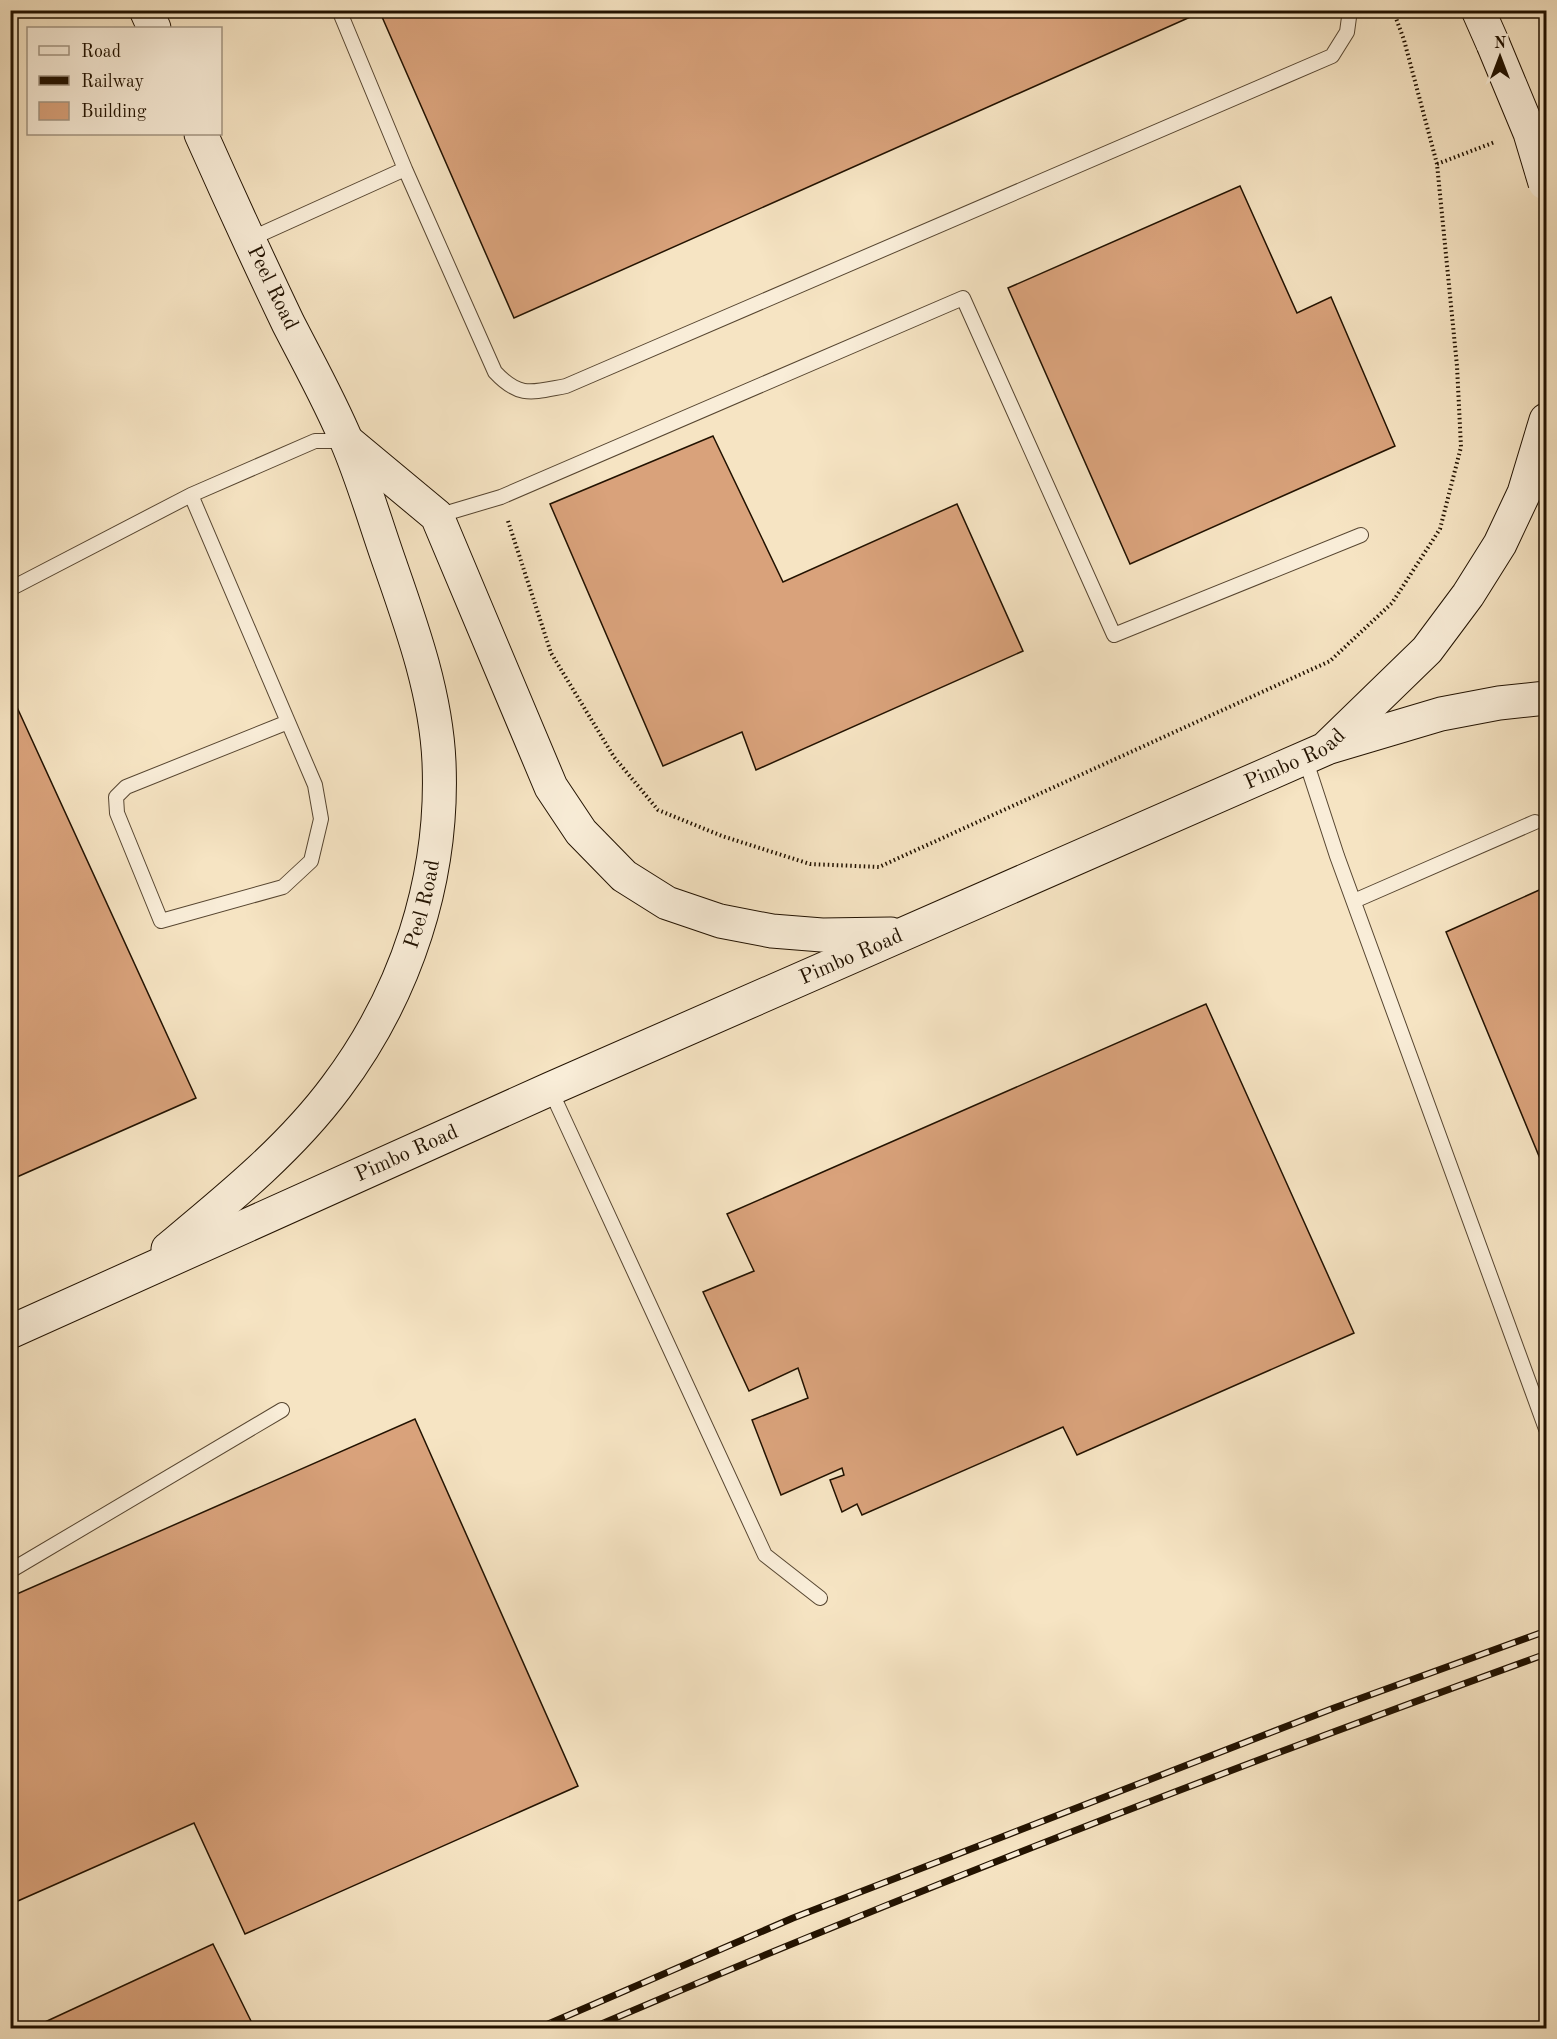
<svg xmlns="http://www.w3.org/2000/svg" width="1557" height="2039" font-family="'Old Standard TT',serif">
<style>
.building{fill:#d9a27b;stroke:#221200;stroke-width:1.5}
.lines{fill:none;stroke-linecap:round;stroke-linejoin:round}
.lane-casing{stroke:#574631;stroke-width:16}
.secondary-casing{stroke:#221200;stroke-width:35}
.path{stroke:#221200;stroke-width:4;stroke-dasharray:1.5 3;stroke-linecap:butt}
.lane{stroke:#f9edd8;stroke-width:14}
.secondary{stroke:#f9edd8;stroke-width:33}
.rail-casing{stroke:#221200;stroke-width:7}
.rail{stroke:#f9edd8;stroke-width:4.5;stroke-dasharray:14;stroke-linecap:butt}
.secondary-bridge-casing{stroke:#221200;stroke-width:35;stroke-linecap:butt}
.secondary-bridge{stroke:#f9edd8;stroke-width:33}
.labels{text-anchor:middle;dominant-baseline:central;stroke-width:5;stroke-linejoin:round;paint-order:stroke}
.street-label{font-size:21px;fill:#221200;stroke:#f9edd8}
</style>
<rect width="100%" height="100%" fill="#f6e4c3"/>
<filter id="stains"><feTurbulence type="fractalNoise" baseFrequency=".00333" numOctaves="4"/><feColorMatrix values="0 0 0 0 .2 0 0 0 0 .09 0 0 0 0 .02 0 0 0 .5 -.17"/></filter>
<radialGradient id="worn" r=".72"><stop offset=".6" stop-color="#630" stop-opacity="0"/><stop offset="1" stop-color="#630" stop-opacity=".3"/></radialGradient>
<path class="building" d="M379,10H1206L514,318Z
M1240,186L1297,313L1331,297L1395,446L1130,564L1008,288Z
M713,436L783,582L957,504L1023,651L756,770L742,732L663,766L550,504Z
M10,692L196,1098L10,1180Z
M1546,887V1173L1446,932Z
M1206,1004L1354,1333L1077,1455L1063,1427L862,1515L857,1504L842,1512L830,1480L844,1475L842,1468L781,1495L752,1420L808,1398L798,1368L749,1391L703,1292L754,1271L727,1214Z
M415,1419L578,1786L245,1934L194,1823L11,1904L10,1597Z
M213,1944L252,2023L240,2028H32Z"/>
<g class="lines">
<g class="lane-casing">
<path id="lane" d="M339,10L405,169
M248,240L405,169L495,372C520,399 533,392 566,386L1332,56L1347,32L1350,10
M191,495L315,785L321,819L311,861L283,887L161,921L117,813L116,797L126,787L288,722
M437,516L501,497L963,298L1114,635L1361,535
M10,589L191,495L315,441H346
M1305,758L1337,856L1546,1429
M1354,901L1535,822
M550,1089L765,1555L820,1598
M10,1571L282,1410"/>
</g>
<g class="secondary-casing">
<g id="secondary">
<path d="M146,10L154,28"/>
<path d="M1478,10L1493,44"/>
<path d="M348,442L437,516L551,787L581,832L624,876L667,903L720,921L772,931L822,935L891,934"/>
<path d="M1330,747L1441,714L1499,703L1546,698"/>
<path id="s1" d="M168,1249C227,1200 290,1149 336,1087C406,994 444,879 439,762C436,695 413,630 391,567C376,525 364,482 347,442C330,401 308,362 288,323C258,260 229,197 201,134"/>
<path id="s2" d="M10,1332L550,1089L1325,749L1427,650L1468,595L1500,544L1524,493L1546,420"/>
</g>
</g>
<path class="path" d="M1437,164L1495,142
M508,521L551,653L614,757L658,810L722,836L810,864L879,867L1330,661L1392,603L1440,529L1461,447L1457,366L1437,164L1404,40L1393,10"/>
<use href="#lane" class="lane"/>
<use href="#secondary" class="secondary"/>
<g class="rail-casing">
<path id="rail" d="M539,2028L793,1918L1334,1708L1546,1631
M592,2028C906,1893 1225,1770 1546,1654"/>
</g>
<use href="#rail" class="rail"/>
<g class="secondary-bridge-casing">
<path id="secondary-bridge" d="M1493,44L1530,133L1545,183"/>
</g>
<use href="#secondary-bridge" class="secondary-bridge"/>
</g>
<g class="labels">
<g class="street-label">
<text transform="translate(272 288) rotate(64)">Peel Road</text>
<text stroke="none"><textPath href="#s2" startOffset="1407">Pimbo Road</textPath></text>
<text stroke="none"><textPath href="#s1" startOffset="438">Peel Road</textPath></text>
<text stroke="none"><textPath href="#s2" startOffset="921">Pimbo Road</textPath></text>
<text stroke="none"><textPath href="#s2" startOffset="435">Pimbo Road</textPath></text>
</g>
</g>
<rect width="1557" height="2039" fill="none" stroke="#f6e4c3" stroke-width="36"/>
<rect x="12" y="12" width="1533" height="2015" fill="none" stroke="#221200" stroke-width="3"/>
<rect x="18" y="18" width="1521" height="2003" fill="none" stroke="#221200" stroke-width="1.5"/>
<rect x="27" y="27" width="195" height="108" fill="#f9edd8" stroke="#a39582" stroke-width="1.5"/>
<rect x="39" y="46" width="30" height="9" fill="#f9edd8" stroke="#a39582" stroke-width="1.5"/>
<text x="81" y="57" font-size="18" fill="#221200">Road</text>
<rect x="39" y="76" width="30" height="9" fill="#221200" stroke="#a39582" stroke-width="1.5"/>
<text x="81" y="87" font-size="18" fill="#221200">Railway</text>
<rect x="39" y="102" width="30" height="18" fill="#d9a27b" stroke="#a39582" stroke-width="1.5"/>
<text x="81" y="117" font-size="18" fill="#221200">Building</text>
<g transform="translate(1500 57)" stroke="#f9edd8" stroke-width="4.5" paint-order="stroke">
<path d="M0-4.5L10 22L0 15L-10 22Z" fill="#221200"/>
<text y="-9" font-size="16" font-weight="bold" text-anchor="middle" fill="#221200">N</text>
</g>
<rect width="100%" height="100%" filter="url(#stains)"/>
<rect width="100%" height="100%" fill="url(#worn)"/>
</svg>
